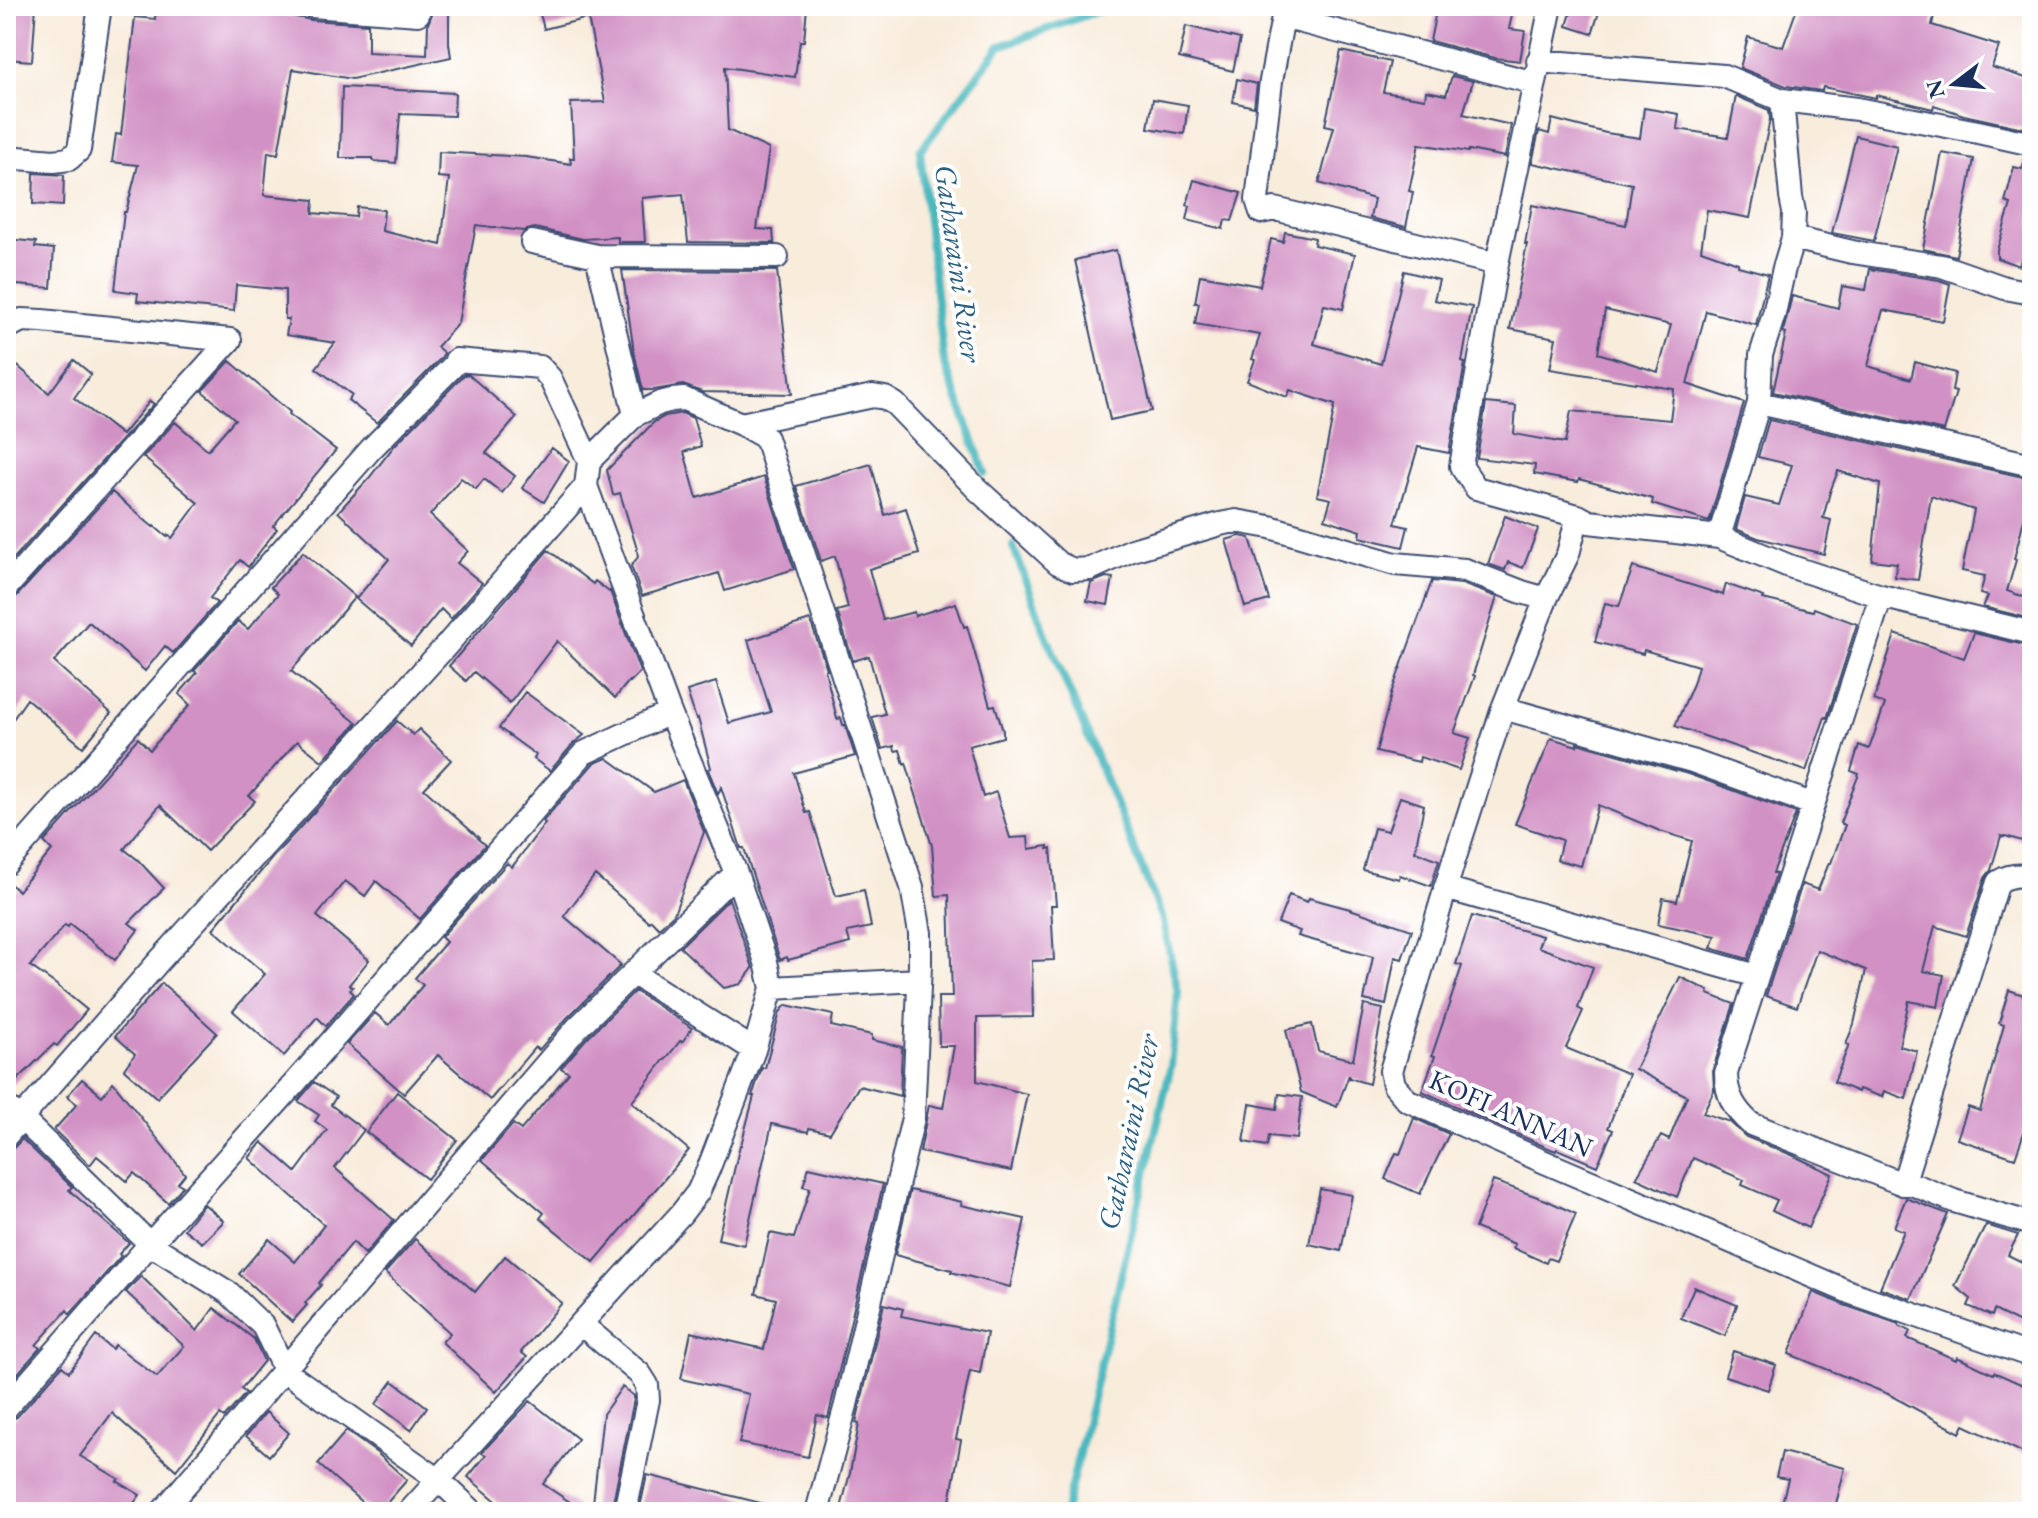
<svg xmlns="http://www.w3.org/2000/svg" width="2038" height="1518" font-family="'EB Garamond',serif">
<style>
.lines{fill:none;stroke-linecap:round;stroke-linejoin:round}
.stream{stroke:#48b8bf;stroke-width:8}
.building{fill:#d191c4;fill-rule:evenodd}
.street-casing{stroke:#3c4b71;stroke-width:26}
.street{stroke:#fff;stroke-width:22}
.labels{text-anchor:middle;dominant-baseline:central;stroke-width:8;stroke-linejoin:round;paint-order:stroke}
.street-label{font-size:28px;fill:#1b2f5e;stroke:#fff}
.water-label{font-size:30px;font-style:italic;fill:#2b5f80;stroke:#fff}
</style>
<rect width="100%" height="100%" fill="#fff"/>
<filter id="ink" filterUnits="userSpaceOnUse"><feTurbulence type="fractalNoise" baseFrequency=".0125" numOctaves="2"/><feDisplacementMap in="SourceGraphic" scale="16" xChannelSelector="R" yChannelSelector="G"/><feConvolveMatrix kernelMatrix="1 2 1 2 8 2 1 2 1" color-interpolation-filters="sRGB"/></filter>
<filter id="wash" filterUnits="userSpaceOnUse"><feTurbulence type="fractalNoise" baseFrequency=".006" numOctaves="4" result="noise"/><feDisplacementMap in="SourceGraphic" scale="32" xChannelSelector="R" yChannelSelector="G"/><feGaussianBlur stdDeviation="1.8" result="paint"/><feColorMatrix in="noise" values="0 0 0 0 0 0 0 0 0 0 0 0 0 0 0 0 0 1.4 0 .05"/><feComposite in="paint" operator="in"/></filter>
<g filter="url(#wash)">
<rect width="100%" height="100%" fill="#f8ecdb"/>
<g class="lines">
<path class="stream" d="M985,473L944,362L920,151L1000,46L1101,10L1102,6
M1013,546L1043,627L1162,917L1178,992L1171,1066L1065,1512"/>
</g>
<g id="blocks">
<path class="building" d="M6,6H36L32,61L6,59Z
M208,6H227L266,11L311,20L368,24V52L427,55L428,24L432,14L429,6H449V44L451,57L352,79L293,69L278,154L268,152L264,195L314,200L313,213L356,217L357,207L384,210L382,231L441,245L449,178L438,177L439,152L526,157L571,164L570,158H574L571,103L605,102L588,18L544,29L538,6H807L804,41H800L795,77L725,67L728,130L769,149L757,229L773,230L774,243L688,242L683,194L642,198L645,242H618V237L583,239L535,228L523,231L476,225L458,323L437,347L444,353L442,357L377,423L348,400L352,395L316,368L335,343L286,335L289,319H285V290L236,285L234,311L137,301L138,293L115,290L124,212H126L138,165L112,162L116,134L121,135L135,17L155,19L156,7L207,12Z
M1437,6H1514L1509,29L1525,31L1520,61L1495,58L1430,41Z
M1573,6H1601L1592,34L1567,26Z
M1798,6H1936L1932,25L1999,46L1992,67L2032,80V130L1964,115L1934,105L1933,109L1876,95V98L1823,87L1822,91L1786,86L1740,68L1748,37L1783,47Z
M1186,26L1240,39L1233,71L1179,58Z
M1341,51L1390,62L1383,92L1425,99L1426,91L1446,95L1452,76L1473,81L1463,114L1511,125L1505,157L1469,150L1468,152L1419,144L1409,191L1413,192L1406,227L1370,218L1374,199L1319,183L1334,127L1325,125Z
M1237,79L1257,84L1254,107L1233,102Z
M342,87L455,93L454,116L400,114L396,163L373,161V158H340Z
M1736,96L1769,110L1770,119L1750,218L1707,210L1701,250L1738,263V266L1768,274L1756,325L1706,311L1687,384L1744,403L1709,522L1652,504L1653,499L1579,479L1578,482L1534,474L1535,465L1477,458L1486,403L1516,406L1514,434L1565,443L1571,411L1670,420L1674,389L1550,369L1556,338L1510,329L1527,244H1525L1532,205L1626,225L1632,184L1532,163L1539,131L1549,134L1552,119L1606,133L1640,138L1644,108L1679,114L1677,129L1728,137ZM1605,310L1671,325L1658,372L1598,353Z
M1153,99L1188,105L1184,134L1148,128Z
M1856,136L1897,146L1874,241L1832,233Z
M1942,153L1974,159L1956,256L1923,249Z
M2026,157L2032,158V262L2021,260L2019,266L1997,258V250L2011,204L2005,202L2014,167L2022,169Z
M34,173L64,175L63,206L33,204Z
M1194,180L1241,193L1232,221L1225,220L1223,229L1187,220L1190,206L1187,205Z
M1285,232L1315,238L1314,245L1355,254L1343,309L1324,305L1314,344L1381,364L1404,271L1439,280L1434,300L1472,307L1462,362L1465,363L1449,453L1418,447L1395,524L1408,527L1403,547L1360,537L1361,531L1325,519L1331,499L1317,496L1335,405L1290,390L1287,397L1247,381L1255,360L1252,359L1260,335L1195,324L1199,303H1195L1200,275L1260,286L1271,239L1283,242Z
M6,239L36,242L35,247L54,249L51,288L6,284Z
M1116,250L1152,411L1110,420L1075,260Z
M1870,269L1939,280L1950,284L1943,321L1883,310L1868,366L1911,379L1915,362L1955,373L1952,391L1956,392L1944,431L1773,392L1786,333L1783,332L1792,296L1838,308L1842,286L1866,290Z
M622,270L777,271L792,394L702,392L683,385L654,390H643L634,352Z
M6,356L49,393L74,360L91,374L74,398L122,435L150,401L154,404L6,567Z
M230,361L290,412L289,414L336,450L273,526L277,529L248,567L240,560L210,598L217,603L173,653L165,646L145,671L89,622L54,662L111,713L83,747L27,699L6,729V602L16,597L112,492L153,527L154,526L167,537L168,535L172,538L198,503L143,457L175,422L208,450L235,419L202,391Z
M464,375H469L517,417L486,453L515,476L502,493L484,479L476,489L461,478L430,515L468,551L457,563L482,583L451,619L441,609L411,646L356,599L389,559L338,512L369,478L395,445Z
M682,413L693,418L701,446L684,452L697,498L764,477L794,569L725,591L719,573L642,596L631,566L638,557L637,549L620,493L613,495L607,470L654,422L665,416Z
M1769,420L2032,479V487L2014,559L2016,560L2007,591L2032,600V619L1983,607L1988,596L1980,594L1985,576L1962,571L1974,510L1931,496L1918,580L1895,577L1897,563L1872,560L1880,484L1838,471L1830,492L1823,518L1831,520L1824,554L1758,538L1736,529L1745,497L1779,505L1792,465L1758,457Z
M552,448L569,461L544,502L522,488Z
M871,464L885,515L906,508L919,554L869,569L883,620L914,612L915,616L956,603L964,627L967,626L990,706L995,705L1003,731V737L969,746L983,797L996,792L1010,838L1028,837L1029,849L1048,846V849L1051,848L1056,905H1051L1054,960L1032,961L1033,1017L977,1018V1081L1027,1094L1011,1171L920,1152L929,1105L943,1108L954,1046H939L938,997H952L949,895L936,896L932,846L906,763L904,764L900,750L895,751L894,746L882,749L872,717L885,714L869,656L853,661L837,611L848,608L835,556L821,561L796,486Z
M1505,516L1538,529L1523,568L1508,562L1505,570L1488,564Z
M1240,536L1250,538L1269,600L1245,607L1226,540Z
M548,550L593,584L595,581L609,592L610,591L640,672L630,682L629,681L615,698L557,641L510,703L474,672L466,681L449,666Z
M303,552L355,597L291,671L357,723L322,761L297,741L249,796L255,801L207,851L160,805L124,849L138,860L164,888L129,923L138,930L115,960L70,924L68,927L65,925L30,966L54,983L87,1010L57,1046L54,1044L6,1091V880L18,891L52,850L44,842L138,738L150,750L190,705L179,694L197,673L194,671L238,621L248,629L278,594L271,587Z
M1633,567L1723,595L1726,584L1764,597L1763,599L1813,611L1814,608L1857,624L1827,718L1825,717L1806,771L1675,726L1693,684L1698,666L1644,650L1643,654L1595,642L1605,603L1619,606Z
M1106,577L1113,578L1108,605L1087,601L1091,583Z
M1432,581L1462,584L1497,597L1473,675L1475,676L1454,733L1470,738L1459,770L1420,757L1419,762L1376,752L1392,691Z
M810,620L827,669L825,670L837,719L841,718L843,725H845L855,756L794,773L806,813L810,812L836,896L864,890L871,927L847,932L850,943L788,960L787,957L780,960L744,848H741L721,787L718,794L708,769L711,768L698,718L696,719L687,691L716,682L729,723L771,712L748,640Z
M1974,633L2032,647V844L2005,836L2004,837L2001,836L1991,870L1985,878L1966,936L1935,926L1923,971L1944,975L1938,1007L1909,1001L1899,1046L1917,1051L1906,1099L1884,1091L1882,1097L1859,1089L1858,1092L1834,1082L1849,1045L1846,1044L1854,1024L1866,970L1817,950L1797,1007L1766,996L1802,884L1818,890L1829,863H1831L1845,825L1840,823L1859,774L1851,771L1859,745L1869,749L1885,704L1874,700L1895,634L1964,658Z
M525,692L584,735L573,744L550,771L534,759L536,755L499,728Z
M397,721L413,735L419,729L451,760L424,789L479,838L478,839L485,845L420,919L376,881L365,896L345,881L317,916L369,960L349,985L353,987L350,990L354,994L326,1026L317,1017L284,1056L233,1011L265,974L213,929L273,857Z
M1551,738L1577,746V743L1688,774L1796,813L1773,873L1776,874L1748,959L1711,948L1716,936L1658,924L1663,898L1677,901L1692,841L1660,831L1598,805L1581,866L1557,860L1562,840L1515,824Z
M607,758L654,792L683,780L704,832L674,914L659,928L651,920L649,922L595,875L564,916L621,965L567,1018L539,1050L535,1047L490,1100L438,1055L404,1094L347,1044L375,1013L389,1025L423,985L415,978L446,942L441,937L507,863L512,867L545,823L543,821L593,764Z
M1400,797L1424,805L1415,851L1439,860L1431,886L1400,875L1399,879L1363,870L1374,828L1388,831Z
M1289,895L1307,902L1309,898L1350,909L1412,930L1402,959L1395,957L1386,1005L1364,1000L1373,957L1298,936L1300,931L1278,923Z
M729,899L753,968L741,984L724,988L680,947Z
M1472,916L1542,936L1538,947L1593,967L1578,1008L1583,1011L1566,1048L1629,1074L1608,1128L1613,1130L1597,1166L1557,1149L1556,1151L1546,1147L1422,1091L1435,1056L1432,1055L1462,966L1456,964Z
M1680,977L1709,991L1708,994L1734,1004L1713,1069L1714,1090L1703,1113L1730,1122L1746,1137L1792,1155L1832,1174L1808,1228L1772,1211L1777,1200L1742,1185L1744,1180L1693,1158L1677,1197L1636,1178L1661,1136L1669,1140L1687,1096L1635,1069Z
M162,983L217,1033L157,1098L124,1069L135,1054L115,1036Z
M2009,990L2032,998V1123L2028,1121L2015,1158L1957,1139L1968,1107L1980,1111L2004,1025L1999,1023Z
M635,991L692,1028L682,1042L680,1041L665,1060H664L632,1102L689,1150L594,1262L540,1218L544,1213L482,1160L513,1124L521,1130L569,1073L561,1068L587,1038Z
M786,1005L833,1015L831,1026L872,1035V1040L902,1047L900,1096L859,1086L830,1133L809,1128L808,1132L772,1124L744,1245L718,1239L740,1145H741L754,1096H752L762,1068H765L780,1012Z
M1364,1005L1383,1009L1369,1084L1349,1078V1075L1337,1107L1301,1092L1286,1030L1312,1024L1318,1051L1353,1060Z
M82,1079L102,1096L113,1082L185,1174L178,1183L183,1186L168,1203L134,1173L127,1181L97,1156L90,1165L54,1130L77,1104L67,1096Z
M314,1082L336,1097L331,1105L364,1130L335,1168L394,1220L365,1254L353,1242L319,1283L321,1285L305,1303L307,1305L292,1322L239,1274L269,1239L295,1262L324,1225L249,1158L262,1142L296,1172L327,1130L315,1121L319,1115L298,1101Z
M397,1092L457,1140L427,1179L366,1132Z
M1279,1094L1302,1097L1297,1139L1269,1136L1267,1146L1244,1142L1250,1104L1277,1109Z
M1414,1118L1449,1134L1420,1194L1385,1179L1396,1153L1400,1154Z
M22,1139L72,1187L69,1190L129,1243L119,1254L121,1256L70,1314L67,1310L36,1345L40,1348L6,1387V1156Z
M809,1167L883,1184L828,1418L817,1415L808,1457L739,1443L749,1394L681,1379L691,1332L764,1349L776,1299L756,1294L770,1233L794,1238L810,1188L803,1186Z
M1493,1181L1546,1200L1576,1214L1556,1261L1548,1258L1546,1263L1513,1248L1515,1244L1475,1228Z
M1320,1189L1352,1195L1341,1251L1309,1244Z
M910,1190L962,1202L961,1205L1025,1219L1010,1287L951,1272L952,1270L895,1255Z
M1906,1198L1948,1214L1911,1299L1880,1288L1904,1231L1894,1227Z
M204,1204L224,1221L202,1243L184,1229Z
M1986,1225L2018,1235L2008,1255L2032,1267V1329L1994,1310L1992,1316L1968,1306L1971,1299L1955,1286Z
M415,1239L475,1292L505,1256L562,1303L521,1352L527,1357L496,1392L442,1342L450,1333L385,1273Z
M141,1276L197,1331L214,1308L254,1339L264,1361L241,1389L246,1393L224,1418L220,1415L176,1470L112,1413L80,1456L119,1479L117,1481L140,1495L127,1512H6V1422L17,1417L62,1366L69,1372L96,1336L112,1349L115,1345L157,1377L184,1346L126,1292Z
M1694,1287L1737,1305L1725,1336L1681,1318Z
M1813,1292L1844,1305L1899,1324V1326L1910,1331L1907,1338L1956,1360L1957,1357L1993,1374L1994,1372L2032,1389V1457L1964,1425L1960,1433L1888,1394L1789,1354Z
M884,1304L903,1309L901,1316L987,1333L980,1373L970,1371L956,1439L961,1440L948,1512H840L850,1473L859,1424L856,1423Z
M1733,1351L1776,1365L1768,1390L1725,1376Z
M393,1381L427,1407L411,1430L376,1404Z
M622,1387L634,1396V1399L611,1512H592L603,1414Z
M530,1401L578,1439L543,1484L585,1512H509L468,1477L486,1455L482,1453L485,1449Z
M266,1412L289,1433L269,1456L246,1436Z
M346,1431L377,1453L407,1480L379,1512H373L318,1464Z
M1782,1452L1845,1468L1834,1512H1819L1782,1503L1788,1479L1776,1477Z
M647,1475L765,1504L764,1512H639Z"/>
</g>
</g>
<g filter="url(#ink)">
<use href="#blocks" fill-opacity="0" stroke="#3c4b71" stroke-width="2"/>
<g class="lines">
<g class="street-casing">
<path id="street" d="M312,6L418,14
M1285,6L1271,81L1257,200L1261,212L1275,209L1497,264
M1551,6L1495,273L1461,466L1476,488L1578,516L1589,522L1719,537L1789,566L1881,596L2032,633
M1283,17L1535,83
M1538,61L1724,76L1782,100L1857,109L1978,132L2032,144
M6,157L54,161L69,159L79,150L100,6
M1793,238L1852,252L1942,266L2005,288L2032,293
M532,242L597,256L777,257
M597,256L635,415
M6,328L22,320L42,321L230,340
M1759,403L2032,465
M741,424L873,396L885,398L895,404L978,490L1058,563L1073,570L1090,569L1132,550L1220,524L1236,521L1270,527L1395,564L1465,570L1522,592L1546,599
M1578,516L1568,554L1546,599L1503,708L1454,860L1391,1071L1394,1085L1407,1100L1540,1160L1849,1292L2032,1356
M1719,537L1759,403L1761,355L1774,314L1784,268L1793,238L1794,212L1791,197L1782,100
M6,588L230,340
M1881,596L1726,1073C1726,1095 1735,1110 1751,1124L1903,1184H1912L1954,1201L2032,1224
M1503,708L1692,761L1812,804
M6,864L371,449L455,364L456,360L540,367L550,378L589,461
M1445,888L1757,976
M634,974L754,1050
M772,988L919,980
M6,1106L21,1118L150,1244L229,1293L263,1326L285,1371L439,1480L473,1512
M6,1136L160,960L445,647L586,486
M1903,1184L1998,882C2009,875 2019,874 2032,877
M581,1324L640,1374L647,1385L648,1400L625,1512
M6,1408L150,1244L294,1084L584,753L670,713
M162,1512L577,1028L736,873L670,713L586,486L589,461L635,415L660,403L672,400L684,399L741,424L766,438L912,887L920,933V965L913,1118L846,1405L817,1512
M409,1512L681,1214L698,1192L708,1170L754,1050L772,988L766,962L736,873"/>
</g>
<use href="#street" class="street"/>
</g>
</g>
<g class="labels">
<g class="street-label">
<text transform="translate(1511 1113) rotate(24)">KOFI ANNAN</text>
</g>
<g class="water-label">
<text transform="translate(959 263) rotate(82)">Gatharaini River</text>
<text transform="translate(1128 1132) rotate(-78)">Gatharaini River</text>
</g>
</g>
<rect width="2038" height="1518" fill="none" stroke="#fff" stroke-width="32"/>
<g transform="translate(1954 84) rotate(254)" stroke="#ffffff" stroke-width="6" paint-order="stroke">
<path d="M0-6L14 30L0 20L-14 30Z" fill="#1b2f5e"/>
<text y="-12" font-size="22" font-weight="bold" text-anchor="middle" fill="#1b2f5e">N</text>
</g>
</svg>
